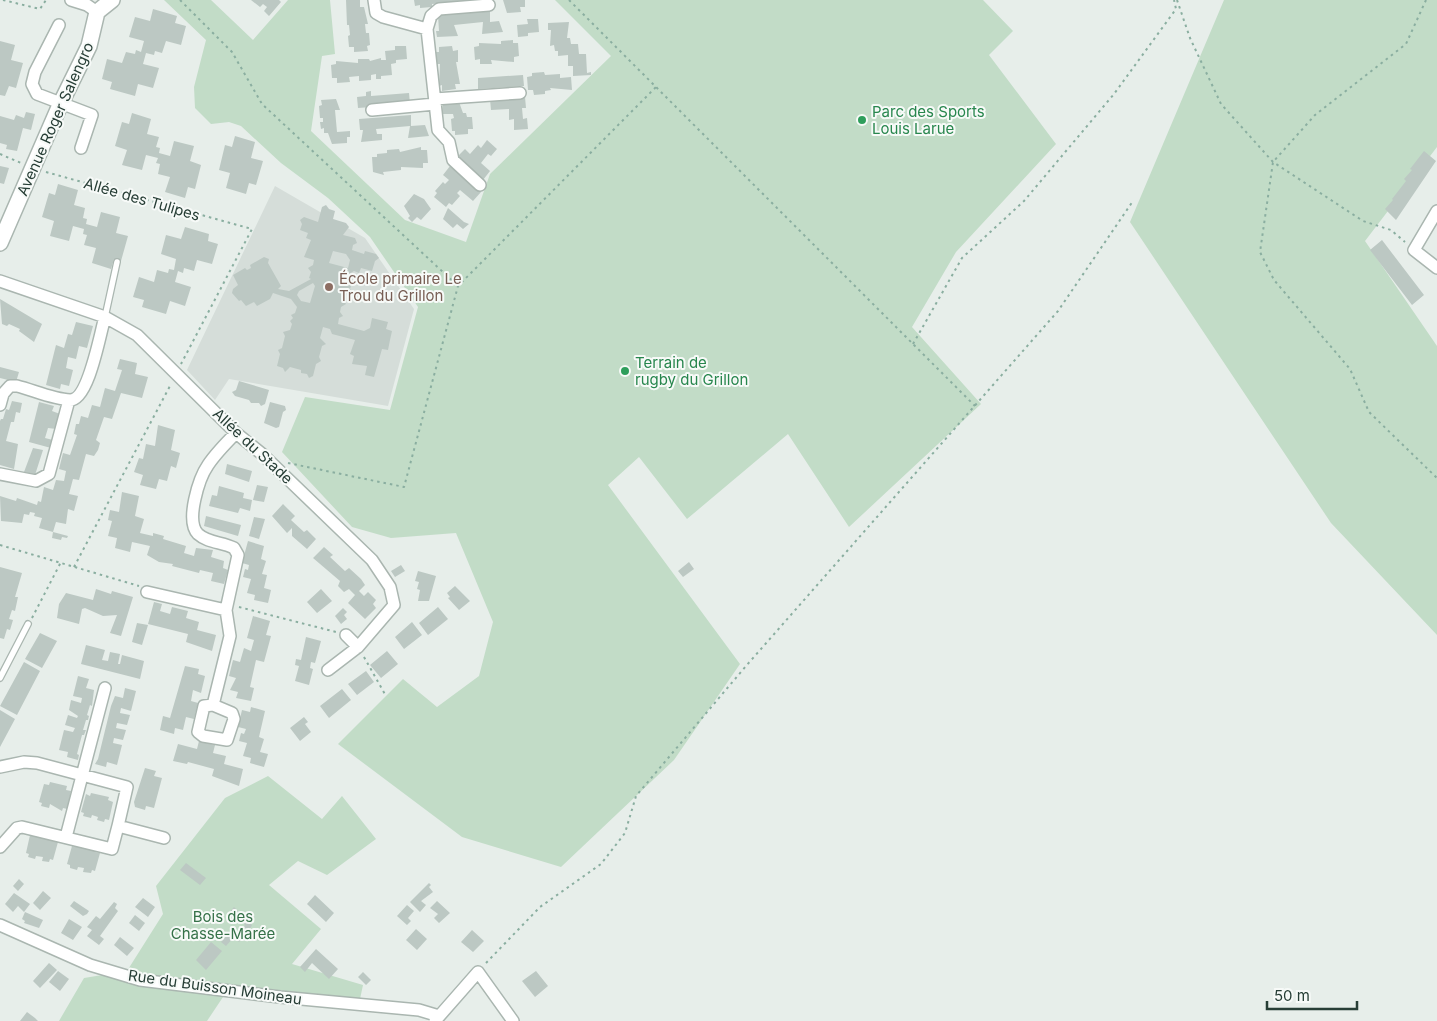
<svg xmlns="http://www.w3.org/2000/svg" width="1437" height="1021" font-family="Inter,sans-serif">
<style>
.built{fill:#d5ddd9}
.green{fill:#c2dcc7}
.building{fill:#bcc8c3;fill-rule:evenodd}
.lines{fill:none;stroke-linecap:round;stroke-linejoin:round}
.service-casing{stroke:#aab6b0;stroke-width:8}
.minor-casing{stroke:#aab6b0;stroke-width:14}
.tertiary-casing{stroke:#aab6b0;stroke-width:18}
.path{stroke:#8aaea0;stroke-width:2;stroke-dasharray:2.5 4;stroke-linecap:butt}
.service{stroke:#fff;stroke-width:5.5}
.minor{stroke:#fff;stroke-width:11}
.tertiary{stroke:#fff;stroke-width:15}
.leisure-dot{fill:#2e9e5b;stroke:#f7faf8;stroke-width:2}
.education-dot{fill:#8d6e63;stroke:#f7faf8;stroke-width:2}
.labels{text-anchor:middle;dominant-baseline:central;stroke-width:4;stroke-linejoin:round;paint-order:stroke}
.leisure-label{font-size:15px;fill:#27864d;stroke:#f7faf8;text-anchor:start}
.street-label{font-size:15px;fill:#273e36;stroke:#f7faf8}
.education-label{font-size:15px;fill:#785e54;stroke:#f7faf8;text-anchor:start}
.park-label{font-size:15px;fill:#357148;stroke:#f7faf8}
</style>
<rect width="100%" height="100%" fill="#e7eeea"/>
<path class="built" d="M275,186L365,238L414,309L388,406L229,379L215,400L187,370Z"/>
<path class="green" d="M164,0H211L253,40L288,0H330L335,54L322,56L311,131L405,220L466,242L490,174L611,56L555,0H983L1013,31L989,55L1056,144L956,252L912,327L981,404L849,527L788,434L687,519L639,457L608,485L740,664L674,760L561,867L462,837L338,744L403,679L437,707L479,676L493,622L456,533L391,538L352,527L282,452L305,397L390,410L418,307L370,237L328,198L281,163L241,126L229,122L211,124L195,108L194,87L206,40Z
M1224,0H1437V147L1365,241L1437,346V635L1331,523L1130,222Z
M268,776L322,819L342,796L376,839L327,875L298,861L269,885L321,929L292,964L363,985L360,999L231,985L207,1021H59L84,978L127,971L163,914L156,886L225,798Z"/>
<path class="building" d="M251,0H279L281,2L269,16L264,11L267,7L263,4L260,7Z
M346,0H360V7H364L368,24H365L366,33H369L370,45L367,46L368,51L354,52V47H349L348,36L350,35L349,25H347Z
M414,0H471V1L432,4V7L420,8V5L415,6Z
M503,0H525V7H520L521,12L507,13Z
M153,9L177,16L175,23L186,26L181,45L166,41L162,53L155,51L154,55L146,53L143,64L159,68L153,88L138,84L135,96L110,89L112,82L102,79L107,59L122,63L126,52L135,54L136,50L141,52L144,41L129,37L135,17L150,21Z
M490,11V22L499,21L503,32L482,34L483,22L454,25L458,36L437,37L436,31H439L438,15Z
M527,19H538L539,32L528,33V36L518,37L517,25L528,24Z
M569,22L567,38H570L571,44H578L579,54H586L587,73L591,72V75L573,76V66H568V55L558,56V51H555L554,45L550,46L551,30H548V23Z
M513,40V43H518L519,56L514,57V62L491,60L492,64H480V59L475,60L474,47L479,46V43L501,44V41Z
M0,41L15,45L11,60L23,63L16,88L9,86L5,96L0,95Z
M395,46H406L407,59L396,60V63L391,64L392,75L381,76V79H376V74L371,75V80L359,81V76L349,77L350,82L337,83V78H332L331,65L336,64V61L358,63V59H369L370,61L381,58V60H386L385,51L395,50Z
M452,46L453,51L458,50V62H456L460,84H455L456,89L442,91V85L439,86L440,64H437L436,52H439V47Z
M544,72L545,75L560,74V78L571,77L572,90L550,88L551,90L545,91V94L534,95L533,90H528L527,77L532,76V73Z
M523,75L524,86L478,89V78Z
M371,91V96L409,93L410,104L358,108L357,97L366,96V92Z
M525,97L526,108H522L523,119L527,118L528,129L514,130V119L509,120V109L491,110L490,99Z
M336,99L340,110H335L337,132L350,131V137H347V143L332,144L328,133H324V128L321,129L320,122H323V118H320L319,106L322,105L321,100Z
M459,102L463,113H466L467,117H472L473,129H468V134L455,135V131H452L451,119L454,118L453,114H442L443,103Z
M26,112L35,114L31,130L23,128L17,151L6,149L7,145L0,143V116L14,120L16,115L24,118Z
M132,113L151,119L147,134L159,137L156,147L160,148L159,153L170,156L174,141L194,146L190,161L201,165L195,189L188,187L185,198L165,192L170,177L158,174L160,164L156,163L158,158L146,155L142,170L122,165L127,150L115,146L122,122L129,124Z
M411,115V126L425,125L429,136L408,138L410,126L376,129L377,134H382V140L361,142L363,130H360L359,119Z
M235,136L255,142L251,158L263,161L256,185L249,183L246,194L226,188L230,173L219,170L225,145L232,147Z
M487,140L497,149L491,156L488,154L481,163L490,171L483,180L457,157L465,149L470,154L478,145L481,148Z
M421,147V150H427L428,163H423V168L401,167V170L383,172L384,175L373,172L372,157H377V154L387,153V150L399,149L400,152Z
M1424,151L1436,161L1396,220L1385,209L1393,200L1392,199L1406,181L1404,179L1412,170L1410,169Z
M0,166L9,168L4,184L0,183Z
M450,166L481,192L473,201L460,190L457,193L460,196L452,205L449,203L446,207L434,197L437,193L435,191L443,182L445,184L449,180L443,175Z
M58,184L78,190L74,205L85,208L83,218L87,219L86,224L97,227L101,212L120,217L116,233L128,236L121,261L114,259L111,269L92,263L96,248L84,245L87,235L83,234L84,229L73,226L69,241L50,236L54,221L42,217L49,193L55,195Z
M414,194L424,199L431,209L421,220L417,217L412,222L408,218L410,216L404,206Z
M326,205L329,209L335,211L333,219L346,223L349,227L343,235L355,238L357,243L353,245L352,250L364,254L365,251L376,254L379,258L375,261L372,271L361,268L359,273L354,271L347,275L346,281L352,283L350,289L352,292L345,295L344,300L346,304L341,307L340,312L343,316L339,318L338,324L364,331L370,328L372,318L388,322L386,329L392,331L390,340L388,350L382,349L374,377L365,375L367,366L352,364L354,356L350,354L355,340L332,334L330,329L323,327L320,338L326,344L322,346L319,357L321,361L316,364L313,376L309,378L307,374L301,373V370L290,367L285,372L283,368L277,366L280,354L278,350L282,348L285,336L283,332L290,330L292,324L290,321L293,318L291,315L295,313L297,307L291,299L273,293L270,299L257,306L254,302L246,306L241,300L239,301L232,293L233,289L238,285L233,275L245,268L247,270L251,268L250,265L264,257L269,259L268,263L281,286L278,289L289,291L311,279L309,278L311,272L308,268L313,265L314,260L304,257L311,240L306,238L308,233L300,230L302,224L300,220L304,217L318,222L322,207ZM333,251L346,254L350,260L348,268L329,263ZM313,283L315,286L310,303L301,301L297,295L299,291Z
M448,208L464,222L469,224L463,229L457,224L453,228L443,219Z
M185,227L209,234L208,241L218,244L212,264L197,260L194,271L184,268L183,273L178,271L175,282L191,287L185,306L170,301L166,314L142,307L144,300L133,297L139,277L154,282L157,270L168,273L169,269L174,270L176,259L161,254L166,235L181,239Z
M1382,240L1424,295L1412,305L1370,250Z
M0,299L42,324L34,342L19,331L20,329L9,324L7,326L2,324Z
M76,322L93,326L87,348L79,346L76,359L68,357L66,368L73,370L69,386L61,384L60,389L46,385L56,345L64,348L68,334L72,335Z
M120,359L137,363L135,374L148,377L142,398L121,393L112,419L104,417L96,440L100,443L98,450L94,456L86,454L79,480L73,479L69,494L78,496L74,511L68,509L66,524L56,522L53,532L39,528L42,518L34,516L35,513L30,512L29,515L24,514L22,523L1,521L0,496L16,501L17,498L37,505L38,501L41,502L44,487L53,490L56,480L64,481L66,471L59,469L63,453L70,455L77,435L74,434L76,424H79L81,416L88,418L92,405L100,407L105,388L115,391L122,370L117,369Z
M0,367L19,372L16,382L0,378Z
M239,381L269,390L265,404L261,406L259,403H251L249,400L235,396L232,392L236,390Z
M12,401L22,403L20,413L16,412L14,422H11L6,441L18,444L14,469L0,465V421L1,419H3L6,409L9,410Z
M39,402L54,406L52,411L60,414L56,429L48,428L45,438L53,440L51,448L29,442Z
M270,402L285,406L286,410L283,412L279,427L276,428L264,423Z
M158,425L175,430L171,450L180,453L176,468L171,466L167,481L159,479L156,489L140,485L143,475L134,472L139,458L143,459L146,444L155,446Z
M33,448L43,450L35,475L24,472Z
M227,464L252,471L249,482L225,474Z
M257,485L268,487L264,502L253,500Z
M219,486L244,493L243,498L252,500L250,511L240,508L238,513L209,506L212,495L217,496Z
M122,492L139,496L135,516L144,519L140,533L153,536V533L164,536L163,539L186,546L184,553L194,556L196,548L213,550L211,557L224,561L223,568L228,570L224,584L211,581L213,573L200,570L199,573L172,566L173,564L159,562L147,555L150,546L132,542L130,552L115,548L117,538L108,536L112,521L108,520L110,510L119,512Z
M283,504L295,516L291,520L304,532L307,530L316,539L307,549L292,536V528L287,533L272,516Z
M206,516L241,525L238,536L204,526Z
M254,517L265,519L259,539L249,536Z
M53,532L68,536L67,538L62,537L61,540L52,538Z
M248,541L264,546L261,559L266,561L262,574L267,575L264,588L271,590L268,603L254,600L255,595L247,593L251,579L243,577L245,569L248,570L249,565L242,563Z
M324,547L333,555L330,557L345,571L349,568L361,579L365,585L359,591L364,596L368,592L376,600L373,604L376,608L365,619L348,603L355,595L349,589L344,592L338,586L340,581L313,558Z
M689,562L694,569L683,577L678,571Z
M401,565L405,571L395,577L391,571Z
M0,567L22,573L15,597H18L15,611L12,610L9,619L13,620L10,630L7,629L4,639L0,638Z
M418,571L436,576L429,601H418L420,590L417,589L419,582L415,581Z
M455,586L470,601L459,610L448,598L450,597L447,593Z
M96,589L111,594L112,591L133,597L121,636L110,633L117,615L103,616L85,608L82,609L79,624L57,618L59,604L66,593L93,600Z
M321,589L332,601L317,613L307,602Z
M154,602L162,604L160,611L170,614L172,607L188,611L186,618L199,622L197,630L216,635L212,651L186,642L188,634L148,624Z
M438,607L448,619L428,635L419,623Z
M343,608L347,612L344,615L347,619L341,624L335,616Z
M253,616L270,621L266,635L271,636L264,662L256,660L250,687L254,688L251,701L236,698L238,692L230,690L236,678L229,676L233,660L240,662L244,648L251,651L254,640L247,638Z
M412,622L422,635L404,649L395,637Z
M137,623L148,625L142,645L132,642Z
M40,633L57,641L42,668L25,659Z
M306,637L321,641L315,663L311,662L310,668L313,669L309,685L295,681L299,666L295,665L296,659L301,660Z
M86,645L105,650L102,660L108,661L110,652L120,654L118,664H120L122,655L144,661L140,679L81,664Z
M387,651L398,664L381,678L370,665Z
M24,662L40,671L17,715L0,706Z
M185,666L199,669L198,674L205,676L201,693L193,690L191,701L198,703L194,719L186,717L183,730L175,728L174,734L160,730L163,716L170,718Z
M366,671L374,682L357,695L348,684Z
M78,676L89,679L86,688L94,690L92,706L90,705L87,715L89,716L88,720H86L83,730H86L84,735H82L77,754L79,755L78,760L67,757L68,752L59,750L64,730L73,732L75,728L65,725L68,715L77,718L78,716L69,710L71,700L81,703L82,698L73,696Z
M125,688L136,691L131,711L121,708L120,713L130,715L127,725L117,723L116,728L126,730L123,740L114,738L113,743L122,745L117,765L107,762L106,767L95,764L98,759L111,706L115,696L123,698Z
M342,689L351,700L329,718L320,706Z
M251,707L265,711L259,737L264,739L260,752L268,754L264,767L250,763L251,758L243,756L247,743L239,741L241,733L244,734L246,729L238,727L242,710L250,712Z
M0,710L15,719L0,747Z
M304,717L308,722L305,724L311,732L300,741L290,728Z
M199,741L215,745L213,753L226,756L224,764L243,769L239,786L212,776L214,769L188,762L187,764L173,761L178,744L197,749Z
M145,768L156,771L154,776L162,778L154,808L146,806L145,810L135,807L134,802Z
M50,782L67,786L66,790L71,791L67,809L63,808L62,811L50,804L49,808L41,806L42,803L39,802L44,784L49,785Z
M91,793L109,797L108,800L113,802L109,820L105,819L104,822L97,820L98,817L92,815L91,818L83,816L84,813L81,812L86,794L90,796Z
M36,833L54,838L53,841L58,842L53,860L50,859L49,862L42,861L43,857L36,856L35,859L28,857L29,854L26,853L30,835L35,836Z
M78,844L95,849V852L100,853L95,871L92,870L91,873L83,872L84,868L78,867L77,870L70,868V865L67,864L72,846L77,847Z
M186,863L206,878L200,885L180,870Z
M19,879L24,884L18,891L13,886Z
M429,883L431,885L429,887L433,892L421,901L426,905L420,912L410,902Z
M43,891L51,898L40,910L33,903Z
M14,893L30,904L24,912L18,906L13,912L5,904Z
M315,895L334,913L326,922L307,904Z
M143,898L155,907L148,917L135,907Z
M74,901L89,911L87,914L83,916L70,906Z
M437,901L450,913L439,923L434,918L438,914L430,908Z
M114,902L117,904L115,908L118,911L100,936L104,939L99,945L87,936L92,930L87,927L96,916L100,919Z
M407,905L414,911L408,918L411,921L407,925L397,916Z
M234,907L252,925L248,933L251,936L248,940L244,936L239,942L234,937L226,946L221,942L231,931L236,936L245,925L230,912Z
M25,912L43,920L39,928L24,923L25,921L22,919Z
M135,915L145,923L139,931L129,923Z
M69,919L82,927L73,940L61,933Z
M416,929L427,939L417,950L406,940Z
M472,930L484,941L473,952L461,942Z
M120,937L134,948L127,956L114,945Z
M211,942L222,951L206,970L196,960Z
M316,949L338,969L329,979L312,963L305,972L300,967Z
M49,963L57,970L40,988L33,981Z
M58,971L69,979L60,991L49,982Z
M536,971L548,986L535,997L522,981Z
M363,972L371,980L366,985L358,977Z
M27,1012L35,1018L38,1021H20Z"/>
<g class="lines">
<g class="service-casing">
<path id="service" d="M105,317L117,262
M0,678L28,624"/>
</g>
<g class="minor-casing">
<path id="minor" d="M71,0L87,5L97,12
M374,0L376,13L383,17L427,29L431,16L439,9L489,5
M59,25L35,72L32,84L37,94L92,115L81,148
M427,29L438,130L449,142L453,160L480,185
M435,99L520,93
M372,110L435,104
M1437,211L1414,250L1437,268
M0,281L105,317L137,335L236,433L262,454L372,560L390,587L394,605L358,647L328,670
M0,405L3,394L10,386H17C33,390 53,399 70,400C89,400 100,333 105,317
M0,474L36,481L49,474L69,400
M147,592L226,610
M346,635L358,647
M213,705L232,713L234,719L227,740L203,736L198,732L204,706L213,705L230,636L226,610L238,555L234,548C222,542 208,543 198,534C185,521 199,478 208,465C216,453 226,443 236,433
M0,767L24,762L37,763L127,787L118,826L164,838
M66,837L105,688
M0,847L17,828L22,827L112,849L118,826
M0,925L90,965L140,980L280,997L419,1010L439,1016
M435,1021L478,972L513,1021"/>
</g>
<g class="tertiary-casing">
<path id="tertiary" d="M0,243L60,105L89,46L97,12L112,0"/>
</g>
<path class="path" d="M3,0L40,9L46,0
M180,0L232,52L262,104L458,286
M569,0L975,406
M1177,0L1190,38L1221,104L1273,162L1363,221L1391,230L1405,242
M1426,0L1406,44L1315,115L1273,162L1260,252L1274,280L1350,369L1369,412L1437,478
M0,154L21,163
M46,172L252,229L181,364
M913,344L962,258L1024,201L1114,94L1176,9L1174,0
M288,463L404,487L458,286L656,87
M0,545L139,586
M74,567L171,384
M239,607L336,632
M32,618L61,562
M364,657L386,696
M486,963L540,907L601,864L625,833L636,796L746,666L1058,311L1133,201"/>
<use href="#service" class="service"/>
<use href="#minor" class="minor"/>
<use href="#tertiary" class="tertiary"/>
</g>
<g class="leisure-dot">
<circle cx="862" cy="120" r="5"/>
<circle cx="625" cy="371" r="5"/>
</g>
<circle class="education-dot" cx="329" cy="287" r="5"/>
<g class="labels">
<g class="leisure-label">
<text x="872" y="111">Parc des Sports<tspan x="872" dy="17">Louis Larue</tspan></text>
<text x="635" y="362">Terrain de<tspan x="635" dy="17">rugby du Grillon</tspan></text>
</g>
<g class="street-label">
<text transform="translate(55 119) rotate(-66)">Avenue Roger Salengro</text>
<text transform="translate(142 199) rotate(16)">Allée des Tulipes</text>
<text transform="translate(253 446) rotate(43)">Allée du Stade</text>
<text transform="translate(215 987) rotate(8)">Rue du Buisson Moineau</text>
</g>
<g class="education-label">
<text x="339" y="278">École primaire Le<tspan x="339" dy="17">Trou du Grillon</tspan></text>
</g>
<g class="park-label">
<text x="223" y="916">Bois des<tspan x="223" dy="17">Chasse-Marée</tspan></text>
</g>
</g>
<path d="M1267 1001v8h90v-8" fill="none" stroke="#273e36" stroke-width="2.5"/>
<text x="1274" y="1001" font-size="15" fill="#273e36" stroke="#f7faf8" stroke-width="4" paint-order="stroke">50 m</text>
</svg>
